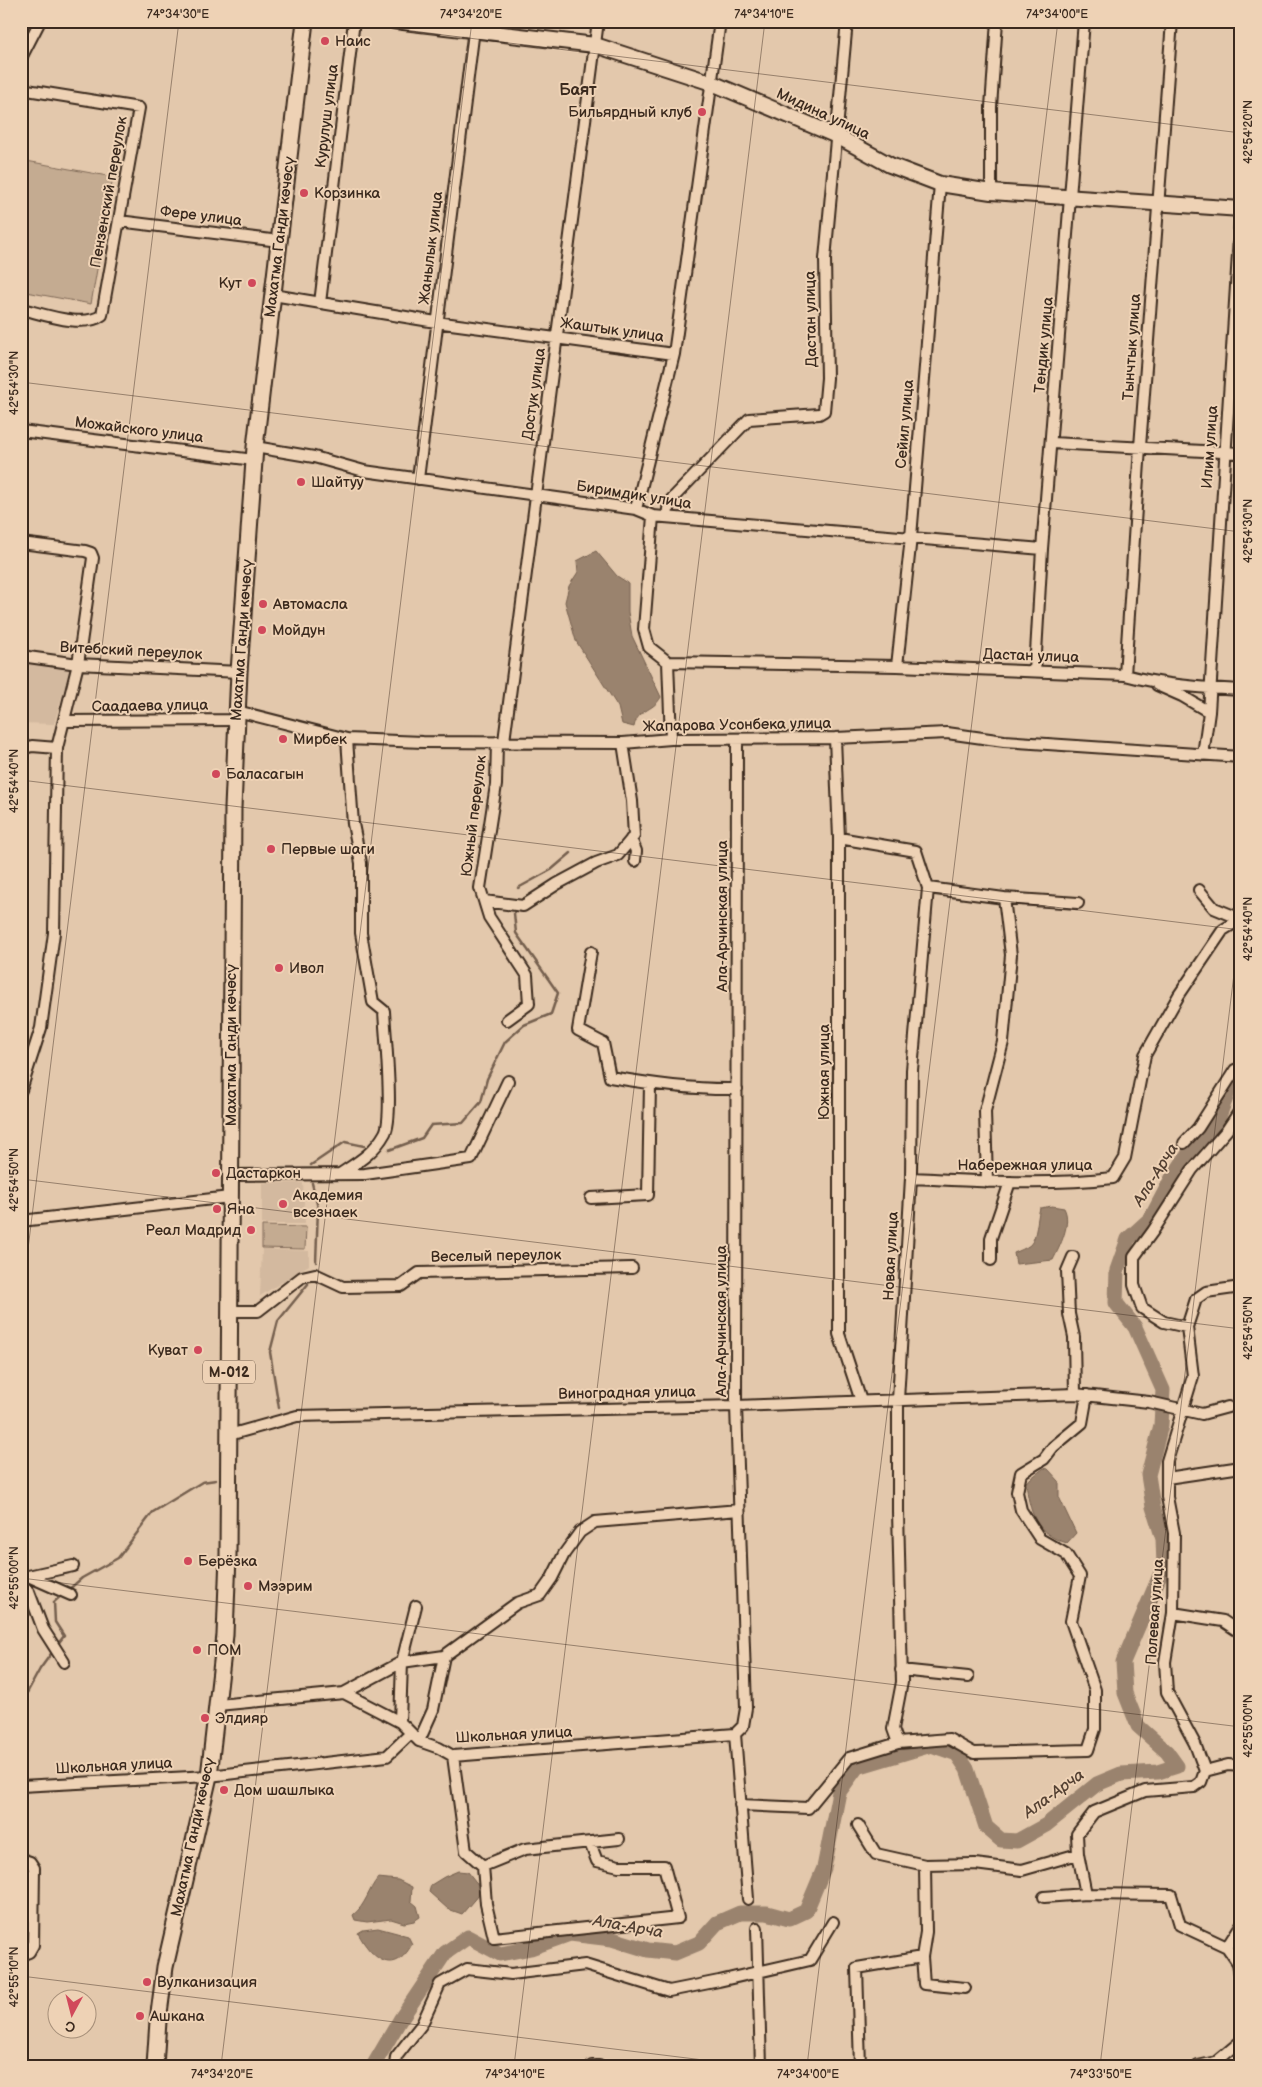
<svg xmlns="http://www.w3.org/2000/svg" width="1262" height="2087" font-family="'Balsamiq Sans',sans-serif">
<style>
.built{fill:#d3b99f}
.green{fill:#c4ab91;stroke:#806a58}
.water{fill:#9a836e;stroke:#745f4e}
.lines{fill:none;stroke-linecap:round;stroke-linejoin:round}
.stream{stroke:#745f4e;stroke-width:2.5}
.river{stroke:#9a836e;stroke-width:15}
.street-casing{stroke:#3b2a1e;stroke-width:14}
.secondary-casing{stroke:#3b2a1e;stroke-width:18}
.primary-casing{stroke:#3b2a1e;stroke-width:19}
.street{stroke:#eed2b5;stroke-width:10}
.secondary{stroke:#eed2b5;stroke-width:14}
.primary{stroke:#eed2b5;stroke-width:15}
.ticks{fill:none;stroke:#3b2a1e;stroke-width:1;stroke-opacity:0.45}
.poi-dot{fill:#d1495b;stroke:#eed2b5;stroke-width:2}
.labels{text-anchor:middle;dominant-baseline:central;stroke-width:4;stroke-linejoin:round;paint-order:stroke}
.shield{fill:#eed2b5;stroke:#715c4b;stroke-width:1}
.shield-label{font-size:14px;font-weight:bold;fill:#3b2a1e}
.poi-label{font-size:15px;fill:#3b2a1e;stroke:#eed2b5;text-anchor:start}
.street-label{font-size:15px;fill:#3b2a1e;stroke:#eed2b5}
.neighbourhood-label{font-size:16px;font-weight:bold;fill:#3b2a1e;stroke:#eed2b5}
.water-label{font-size:16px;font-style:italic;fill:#534032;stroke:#eed2b5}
.neatline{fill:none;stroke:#3b2a1e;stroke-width:2}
.ticks-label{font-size:12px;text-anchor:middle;fill:#3b2a1e}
</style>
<rect width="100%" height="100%" fill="#e3c8ac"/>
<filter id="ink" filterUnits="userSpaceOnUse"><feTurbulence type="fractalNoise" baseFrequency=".02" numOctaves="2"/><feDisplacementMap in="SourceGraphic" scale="10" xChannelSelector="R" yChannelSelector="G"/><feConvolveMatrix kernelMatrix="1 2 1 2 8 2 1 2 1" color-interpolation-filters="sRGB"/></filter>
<g filter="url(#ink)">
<path class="built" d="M21,659L71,666L54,724L21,723Z
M262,1183H303L305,1224H262Z
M262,1249L309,1251V1265L260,1296Z"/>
<path class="green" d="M21,160L113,177L91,304L21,291Z
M262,1226L306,1227L305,1249L262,1248Z"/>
<path class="water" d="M596,551L617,576L628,583V612L632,636L661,697C653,712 637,709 634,727L622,724L618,707L576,641L565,602L569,586L578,572L577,561Z
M1052,1206L1064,1208C1072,1223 1060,1246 1053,1260L1016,1264L1014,1253C1019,1251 1026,1248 1030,1245C1037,1238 1037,1218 1040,1208Z
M1044,1468L1048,1469L1059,1481V1497L1076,1533L1067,1543C1036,1535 1029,1511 1026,1482Z
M458,1871L468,1872L479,1886V1894L462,1914L448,1909L429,1892L431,1885L444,1877Z
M378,1878L398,1880L412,1887L411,1901L417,1906L420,1917L414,1921L404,1923L391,1919L367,1922L355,1920L353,1915C366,1905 368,1890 378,1878Z
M378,1928L408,1936L412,1944C394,1978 371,1958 358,1933L363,1930Z"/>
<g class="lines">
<path class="stream" d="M518,888L551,870L571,853
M389,1150L422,1138L431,1125L463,1123L481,1102L487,1079L505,1042L524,1025L551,1014L558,993L516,933L514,913
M311,1165L345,1142L364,1146
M312,1183L318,1208L316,1262
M279,1408L270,1352L278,1321L308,1284
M67,1591L82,1578L118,1558L153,1512L202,1482L216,1480
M57,1645L64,1636L55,1622L54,1602L63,1594
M21,1704L40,1669L53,1651"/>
<path class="river" d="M373,2066L400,2020L445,1953L468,1937L500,1954L531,1948L570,1934L612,1939L648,1950L675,1953L699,1943L717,1923L740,1913H767L789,1919L806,1911L824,1868L839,1792L857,1767L931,1745L957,1754L967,1769L986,1827L1001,1840L1017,1841L1046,1825L1097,1784L1121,1774L1158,1772L1177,1766L1167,1752L1138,1726L1125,1693L1123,1662L1164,1566L1163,1539L1153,1507L1148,1475L1161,1425L1163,1390L1135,1327L1116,1303L1117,1270L1128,1239L1151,1218L1172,1178L1196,1143L1216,1124L1229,1090L1241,1075"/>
<g class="street-casing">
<path id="street" d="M21,58L40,21
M21,89L139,108L102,315C84,329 43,314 22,309L21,315
M991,192V107L997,21
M119,221L279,241
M273,295L436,322L674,354
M320,303L354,21
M21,431L254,460
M1052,443L1241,453
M255,447L314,457L364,471L636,509L653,516L1042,549
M418,479L475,21
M636,509L674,354L720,21
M653,516L644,629L649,647L668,662L671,739
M667,517L669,502L749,419L819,414L824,411L827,378L825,259L847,21
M21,543L85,551L91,553L93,558L78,664L57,748L54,933L41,1028L21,1090
M21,656L78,664L239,672
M668,662L897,666L1125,675C1162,685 1203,688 1241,690
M897,666L911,537L940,184
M1035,670L1042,549L1084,21
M1125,675L1140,447L1172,21
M1157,685L1182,696L1209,712
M237,711L347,739L423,742L623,743L671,739L835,738L947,733L1004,741L1241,757
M64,721L236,720
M835,738L839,838V1334L861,1401
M737,739L736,1406L746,1708L743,1726L735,1734L748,1899
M504,741L598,21
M497,742L496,785L480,888L489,917L527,975L529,1004L507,1020
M21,749L32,746L57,748
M1203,755L1209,712L1241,207
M839,838L916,851L928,888L912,1070L911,1178L898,1400V1511L902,1682L893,1729L898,1743
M631,839L636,851L635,861
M928,888L1004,898L1011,955L1003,1042L985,1111L987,1182
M1199,890L1214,908L1241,919
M1004,898L1078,903
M484,901L523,906L557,884L596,863L618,855L634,836L632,801L623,743
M591,952L578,1030L603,1043L610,1077C652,1084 694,1090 737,1089
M1184,1143L1198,1128L1235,1070L1241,1068
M340,1174C358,1162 374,1153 385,1133C394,1117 385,1034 384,1011L373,1002L361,933V863L353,824L347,739
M230,1175L365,1174L471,1159L508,1081
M911,1178C978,1181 1046,1186 1113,1178L1125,1158L1145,1055L1179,995L1223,930L1241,919
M591,1198L648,1195L650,1084
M21,1221L230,1197
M1073,1257L1067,1271L1069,1314L1074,1337L1075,1394
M991,1260V1238L1010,1182
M229,1311H258L302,1277L315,1274L343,1287L401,1286L419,1273L632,1268
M1187,1327L1164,1322L1142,1308L1134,1285V1257L1153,1231L1192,1170L1227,1130L1241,1109
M229,1435L297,1416L736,1406L1075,1394L1149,1402L1202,1414L1228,1407
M1167,1478L1241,1467
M28,1576L73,1566
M21,1577L28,1576L71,1595
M21,1584L29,1592L43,1629L64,1662
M1173,1613L1223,1621L1241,1633
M901,1670L968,1677
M344,1693L400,1722
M218,1705L344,1693L402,1662L416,1606
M735,1734L453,1756L439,1748L419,1741L400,1722L402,1662L444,1656L517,1603L540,1595L552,1578L564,1554L580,1532L595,1522L739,1510
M419,1741L433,1710L444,1656
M453,1756L466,1851L483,1866L486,1904L494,1938L678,1918L664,1866H619L597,1861L590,1843
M1205,1771L1228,1765L1241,1766
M21,1786L209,1776L387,1756L411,1733
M740,1805L808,1808L849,1758L898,1743L949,1739L974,1753L1088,1750L1095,1729V1690L1071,1621L1080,1576L1066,1554L1040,1539L1021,1510L1017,1492L1021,1473L1044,1459L1053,1447L1082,1423L1087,1395
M858,1825L876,1854L925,1865L975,1864L1022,1870L1078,1854L1077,1834L1094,1812L1145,1791L1194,1787L1201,1782L1205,1771L1195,1744L1167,1692L1165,1662L1173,1613L1174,1533L1167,1497V1461L1193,1376L1187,1327L1196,1299L1206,1292L1241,1287
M1078,1854L1086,1894
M21,1859L30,1862L34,1868L33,1945L29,1952L21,1955
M483,1866L525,1849L619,1839
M1044,1897L1086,1894L1171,1895L1180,1925L1227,1947L1238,1963L1241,1980
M757,1928L761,2066
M1227,1947L1241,1925
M922,1957L924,1984L965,1988
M395,2066L396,2057L422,2024L440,1984L467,1969L511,1974L585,1965L669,1991L719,1981L810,1960L833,1922
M592,2066H599
M860,2066L857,1968L922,1957L926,1932L925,1865
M1198,2066L1216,2062L1241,2041"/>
</g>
<g class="secondary-casing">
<path id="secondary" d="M395,21L595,45L712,83L837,136L890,165L940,184L991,192L1241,209"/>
</g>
<g class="primary-casing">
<path id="primary" d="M155,2066L158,2021L165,1967L209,1776L225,1635L228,1555L233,808L239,672L255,447L305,21"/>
</g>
<use href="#street" class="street"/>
<use href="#secondary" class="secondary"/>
<use href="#primary" class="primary"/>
</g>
</g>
<path class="ticks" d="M330,21L1241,133M21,382L1241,532M21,780L1241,930M21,1179L1241,1329M21,1306L179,21M21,1578L1241,1727M21,1976L752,2066M221,2066L472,21M514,2066L765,21M807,2066L1058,21M1100,2066L1241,917"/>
<g class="poi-dot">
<circle cx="325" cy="41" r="5"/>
<circle cx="702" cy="112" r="5"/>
<circle cx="304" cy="193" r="5"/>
<circle cx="252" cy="283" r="5"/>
<circle cx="301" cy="482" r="5"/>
<circle cx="263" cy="604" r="5"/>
<circle cx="262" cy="630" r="5"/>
<circle cx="283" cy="739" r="5"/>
<circle cx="216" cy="774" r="5"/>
<circle cx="271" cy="849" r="5"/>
<circle cx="279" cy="968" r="5"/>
<circle cx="216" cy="1173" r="5"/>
<circle cx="283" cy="1204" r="5"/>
<circle cx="217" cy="1209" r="5"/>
<circle cx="251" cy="1230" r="5"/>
<circle cx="198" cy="1350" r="5"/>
<circle cx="188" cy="1561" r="5"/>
<circle cx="248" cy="1586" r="5"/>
<circle cx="197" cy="1650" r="5"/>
<circle cx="205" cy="1718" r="5"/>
<circle cx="224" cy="1790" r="5"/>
<circle cx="147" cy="1982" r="5"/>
<circle cx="140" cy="2016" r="5"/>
</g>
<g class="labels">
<rect class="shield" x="203" y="1360.5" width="52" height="23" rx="4"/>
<g class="shield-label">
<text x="229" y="1372">М-012</text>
</g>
<g class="poi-label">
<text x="335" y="41">Наис</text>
<text x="692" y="112" text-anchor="end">Бильярдный клуб</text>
<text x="314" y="193">Корзинка</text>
<text x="242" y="283" text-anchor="end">Кут</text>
<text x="311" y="482">Шайтуу</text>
<text x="273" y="604">Автомасла</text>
<text x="272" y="630">Мойдун</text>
<text x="293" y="739">Мирбек</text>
<text x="226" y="774">Баласагын</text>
<text x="281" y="849">Первые шаги</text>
<text x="289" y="968">Ивол</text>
<text x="226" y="1173">Дастаркон</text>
<text x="293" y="1195">Академия<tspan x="293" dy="17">всезнаек</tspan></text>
<text x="227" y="1209">Яна</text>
<text x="241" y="1230" text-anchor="end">Реал Мадрид</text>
<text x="188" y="1350" text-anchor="end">Куват</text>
<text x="198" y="1561">Берёзка</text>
<text x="258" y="1586">Мээрим</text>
<text x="207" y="1650">ПОМ</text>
<text x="215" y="1718">Элдияр</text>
<text x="234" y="1790">Дом шашлыка</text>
<text x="157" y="1982">Вулканизация</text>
<text x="150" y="2016">Ашкана</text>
</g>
<g class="street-label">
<text transform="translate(823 114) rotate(25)">Мидина улица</text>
<text transform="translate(327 116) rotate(-83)">Курулуш улица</text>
<text transform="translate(109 192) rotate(-80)">Пензенский переулок</text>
<text transform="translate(201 216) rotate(7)">Фере улица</text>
<text transform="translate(280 237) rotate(-83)">Махатма Ганди көчөсү</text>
<text transform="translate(431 248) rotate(-83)">Жанылык улица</text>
<text transform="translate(811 319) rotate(-91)">Дастан улица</text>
<text transform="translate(612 330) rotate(8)">Жаштык улица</text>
<text transform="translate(1044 345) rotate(-85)">Тендик улица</text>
<text transform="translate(1132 347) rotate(-86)">Тынчтык улица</text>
<text transform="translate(534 394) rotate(-82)">Достук улица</text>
<text transform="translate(905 424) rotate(-85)">Сейил улица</text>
<text transform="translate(139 430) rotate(7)">Можайского улица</text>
<text transform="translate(1210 447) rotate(-86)">Илим улица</text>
<text transform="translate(634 495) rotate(9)">Биримдик улица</text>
<text transform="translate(242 640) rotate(-86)">Махатма Ганди көчөсү</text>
<text transform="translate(131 651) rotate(3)">Витебский переулок</text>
<text transform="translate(1031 656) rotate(2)">Дастан улица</text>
<text transform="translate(150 706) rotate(-1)">Саадаева улица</text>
<text transform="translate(737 725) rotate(-1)">Жапарова Усонбека улица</text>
<text transform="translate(474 816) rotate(-83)">Южный переулок</text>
<text transform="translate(722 916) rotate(-90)">Ала-Арчинская улица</text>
<text transform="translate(231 1045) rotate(-90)">Махатма Ганди көчөсү</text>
<text transform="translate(824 1072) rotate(-90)">Южная улица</text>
<text x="1025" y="1165">Набережная улица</text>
<text transform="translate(496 1256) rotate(-1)">Веселый переулок</text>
<text transform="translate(891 1256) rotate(-87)">Новая улица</text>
<text transform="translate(721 1321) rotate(-90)">Ала-Арчинская улица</text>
<text transform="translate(627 1393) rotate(-1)">Виноградная улица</text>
<text transform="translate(1155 1612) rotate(-86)">Полевая улица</text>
<text transform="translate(514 1735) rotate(-3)">Школьная улица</text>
<text transform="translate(114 1766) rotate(-3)">Школьная улица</text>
<text transform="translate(193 1837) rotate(-78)">Махатма Ганди көчөсү</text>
</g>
<g class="neighbourhood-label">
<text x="578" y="90">Баят</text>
</g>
<g class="water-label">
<text transform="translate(1156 1175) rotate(-58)">Ала-Арча</text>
<text transform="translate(1054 1794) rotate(-36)">Ала-Арча</text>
<text transform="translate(628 1927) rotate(10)">Ала-Арча</text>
</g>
</g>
<rect width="1262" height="2087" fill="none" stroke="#eed2b5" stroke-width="55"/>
<g transform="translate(72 2014) rotate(187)"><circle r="24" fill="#eed2b5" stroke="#a68f79"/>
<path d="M0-4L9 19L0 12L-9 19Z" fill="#d1495b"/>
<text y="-8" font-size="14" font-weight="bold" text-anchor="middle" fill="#3b2a1e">С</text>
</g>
<rect x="28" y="28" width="1206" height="2032" class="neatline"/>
<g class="ticks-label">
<text x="178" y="18">74°34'30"E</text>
<text x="471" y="18">74°34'20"E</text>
<text x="764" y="18">74°34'10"E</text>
<text x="1057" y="18">74°34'00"E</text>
<text transform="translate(1248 132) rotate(-90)" y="4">42°54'20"N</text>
<text transform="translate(14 383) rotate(-90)" y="4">42°54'30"N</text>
<text transform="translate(1248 531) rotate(-90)" y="4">42°54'30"N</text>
<text transform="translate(14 781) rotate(-90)" y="4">42°54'40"N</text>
<text transform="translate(1248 929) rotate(-90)" y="4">42°54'40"N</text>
<text transform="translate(14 1180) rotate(-90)" y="4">42°54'50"N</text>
<text transform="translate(1248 1328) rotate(-90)" y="4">42°54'50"N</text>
<text transform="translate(14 1578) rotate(-90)" y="4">42°55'00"N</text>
<text transform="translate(1248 1726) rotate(-90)" y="4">42°55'00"N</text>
<text transform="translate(14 1977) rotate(-90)" y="4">42°55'10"N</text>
<text x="222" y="2078">74°34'20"E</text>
<text x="515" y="2078">74°34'10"E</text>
<text x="808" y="2078">74°34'00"E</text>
<text x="1101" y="2078">74°33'50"E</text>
</g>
</svg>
